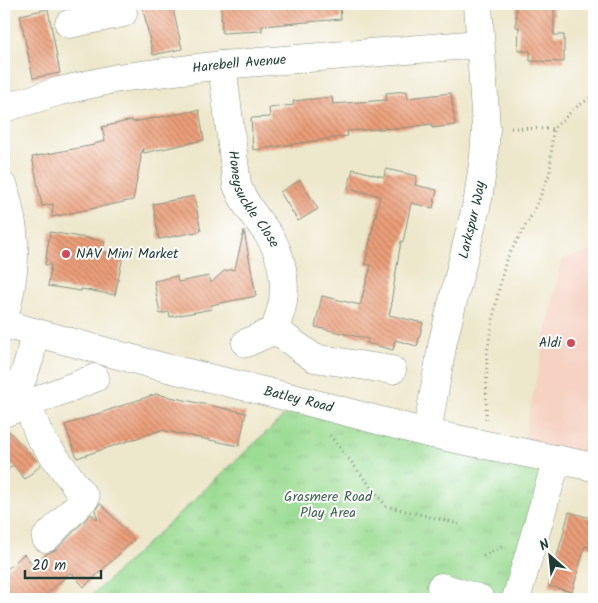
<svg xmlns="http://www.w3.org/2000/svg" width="598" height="603" font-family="Kalam,sans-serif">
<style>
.built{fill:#f5d2c2}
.park{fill:url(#park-tufts);stroke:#5c8c63}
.building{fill:url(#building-back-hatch)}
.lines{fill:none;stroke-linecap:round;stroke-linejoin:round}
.minor-casing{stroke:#869280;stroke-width:29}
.path{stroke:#869280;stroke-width:3;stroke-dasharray:1 4;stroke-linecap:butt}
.minor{stroke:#fff;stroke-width:28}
.poi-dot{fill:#d1495b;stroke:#fff;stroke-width:2}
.labels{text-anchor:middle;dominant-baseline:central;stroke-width:4;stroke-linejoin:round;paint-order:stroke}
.street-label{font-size:14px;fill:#1f3d34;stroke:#fff}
.poi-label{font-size:14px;fill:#1f3d34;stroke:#fff;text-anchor:start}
.park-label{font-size:14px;fill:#3e644c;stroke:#fff}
</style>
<defs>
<pattern id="park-tufts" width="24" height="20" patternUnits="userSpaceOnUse" patternTransform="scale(1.25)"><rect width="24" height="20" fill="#9adb92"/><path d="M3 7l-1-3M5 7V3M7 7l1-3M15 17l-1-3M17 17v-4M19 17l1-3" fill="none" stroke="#84bd7e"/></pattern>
<pattern id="building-back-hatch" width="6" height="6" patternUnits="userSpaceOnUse" patternTransform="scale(1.25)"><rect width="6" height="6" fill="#eb9e79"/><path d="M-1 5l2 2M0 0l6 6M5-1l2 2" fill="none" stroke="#be8264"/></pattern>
</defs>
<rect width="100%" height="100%" fill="#fff"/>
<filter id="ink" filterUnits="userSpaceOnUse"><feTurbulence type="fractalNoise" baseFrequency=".02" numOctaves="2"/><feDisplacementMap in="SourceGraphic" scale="10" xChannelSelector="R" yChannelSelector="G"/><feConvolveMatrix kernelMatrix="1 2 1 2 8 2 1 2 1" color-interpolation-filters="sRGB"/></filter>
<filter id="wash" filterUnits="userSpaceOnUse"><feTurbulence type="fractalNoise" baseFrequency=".0096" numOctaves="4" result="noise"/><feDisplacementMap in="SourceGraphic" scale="20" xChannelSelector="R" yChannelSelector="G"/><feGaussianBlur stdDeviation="1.12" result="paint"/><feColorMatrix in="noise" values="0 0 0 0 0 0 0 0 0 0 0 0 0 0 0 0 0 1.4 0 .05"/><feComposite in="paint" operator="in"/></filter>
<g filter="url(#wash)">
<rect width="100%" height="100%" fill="#ede7cb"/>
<path class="built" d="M594,250V460L522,447L562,259Z"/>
<path class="park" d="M301,400L557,459L516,599H88Z"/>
<g id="blocks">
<path class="building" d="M142,4H172L182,49L153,55Z
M221,4H340L341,19L262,26V31L222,33Z
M516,4H554V35H564V62L530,61V51H518L519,27H516Z
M48,9L60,73L33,78L20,15Z
M407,91L408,98L451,93L455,125L432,128V124L395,129V128L347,131L348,136L253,150L251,118L270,117L269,108L294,105L293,101L332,97L333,104L387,100L386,93Z
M199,110L204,140L144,153L143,148L142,153L140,154L141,158L133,200L52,217L53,204L42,206L32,157L94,145V144L105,141L102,127L132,120L133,122Z
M353,169L384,177L386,169L417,176L415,185L437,190L433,208L411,203L403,242L401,241L391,303L392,304L389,315L423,323L417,346L395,340L393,350L367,343L368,339L315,327L322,296L360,305L371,265L365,264L380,196L348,188Z
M300,180L318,209L298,221L280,192Z
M194,196L201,231L159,239L153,204Z
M244,231L256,296L211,305L212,309L170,317L169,312L160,314L154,281L177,276L178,282L209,276L211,283L224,271L235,269Z
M50,232L105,241L103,252L123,256L115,295L81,289V291L48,286L51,265H45Z
M156,394L246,413L239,446L161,430L77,458L65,425Z
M4,428H6L41,465L25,479L13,465L4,474Z
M100,503L134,540L84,587L71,572L41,599H4V572L24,554L34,566L48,553L57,549L91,514L98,520L95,511Z
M569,512L594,519V548L585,546L572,592L549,586Z"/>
</g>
</g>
<g filter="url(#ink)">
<use href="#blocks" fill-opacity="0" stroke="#869280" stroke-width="1"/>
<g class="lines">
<g class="minor-casing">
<g id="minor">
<path d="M69,24L123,13"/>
<path id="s1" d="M222,65L237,185C244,205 258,219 270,237C281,254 286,280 283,300C282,310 277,321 275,330"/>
<path id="s2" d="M4,108L60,91L118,78L222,65L480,44"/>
<path d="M4,187C9,208 15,231 14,253C14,276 9,297 4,319"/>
<path id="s3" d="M4,324L159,366L301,400L427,433L594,467"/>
<path d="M246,343L275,330L314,358L392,370"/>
<path d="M27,404L40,437L85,498L46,538"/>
<path d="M4,409L23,377L30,357L34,332"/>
<path d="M4,413L95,378"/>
<path id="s4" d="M427,433L443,341L478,199L484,157L486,128L478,4"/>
<path d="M441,587L480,599"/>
<path d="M516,599L557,459"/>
</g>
</g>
<path class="path" d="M511,128L553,129
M486,419L487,352L498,293L506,260L534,211L550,173L553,129L574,109L594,95
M330,435L386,506L459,524
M483,556L505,545"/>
<use href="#minor" class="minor"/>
</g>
</g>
<g class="poi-dot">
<circle cx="66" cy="254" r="5"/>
<circle cx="571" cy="343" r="5"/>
</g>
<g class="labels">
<g class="street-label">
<text stroke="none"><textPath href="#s2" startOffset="240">Harebell Avenue</textPath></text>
<text stroke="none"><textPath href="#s1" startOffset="140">Honeysuckle Close</textPath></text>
<text stroke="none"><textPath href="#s4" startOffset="218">Larkspur Way</textPath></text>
<text stroke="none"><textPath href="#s3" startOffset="304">Batley Road</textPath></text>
</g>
<g class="poi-label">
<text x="76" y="254">NAV Mini Market</text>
<text x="561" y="343" text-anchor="end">Aldi</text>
</g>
<g class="park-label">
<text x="328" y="497">Grasmere Road<tspan x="328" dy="16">Play Area</tspan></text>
</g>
</g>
<rect width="598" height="603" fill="none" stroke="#fff" stroke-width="20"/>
<g transform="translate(550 556) rotate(333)" stroke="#ffffff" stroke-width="4" paint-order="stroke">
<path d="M0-4L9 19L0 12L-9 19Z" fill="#1f3d34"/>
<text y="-8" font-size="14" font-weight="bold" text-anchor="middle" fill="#1f3d34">N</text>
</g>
<path d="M25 570v8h76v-8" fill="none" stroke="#1f3d34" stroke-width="2.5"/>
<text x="32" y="570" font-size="15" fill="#1f3d34" stroke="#ffffff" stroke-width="4" paint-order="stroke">20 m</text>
</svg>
